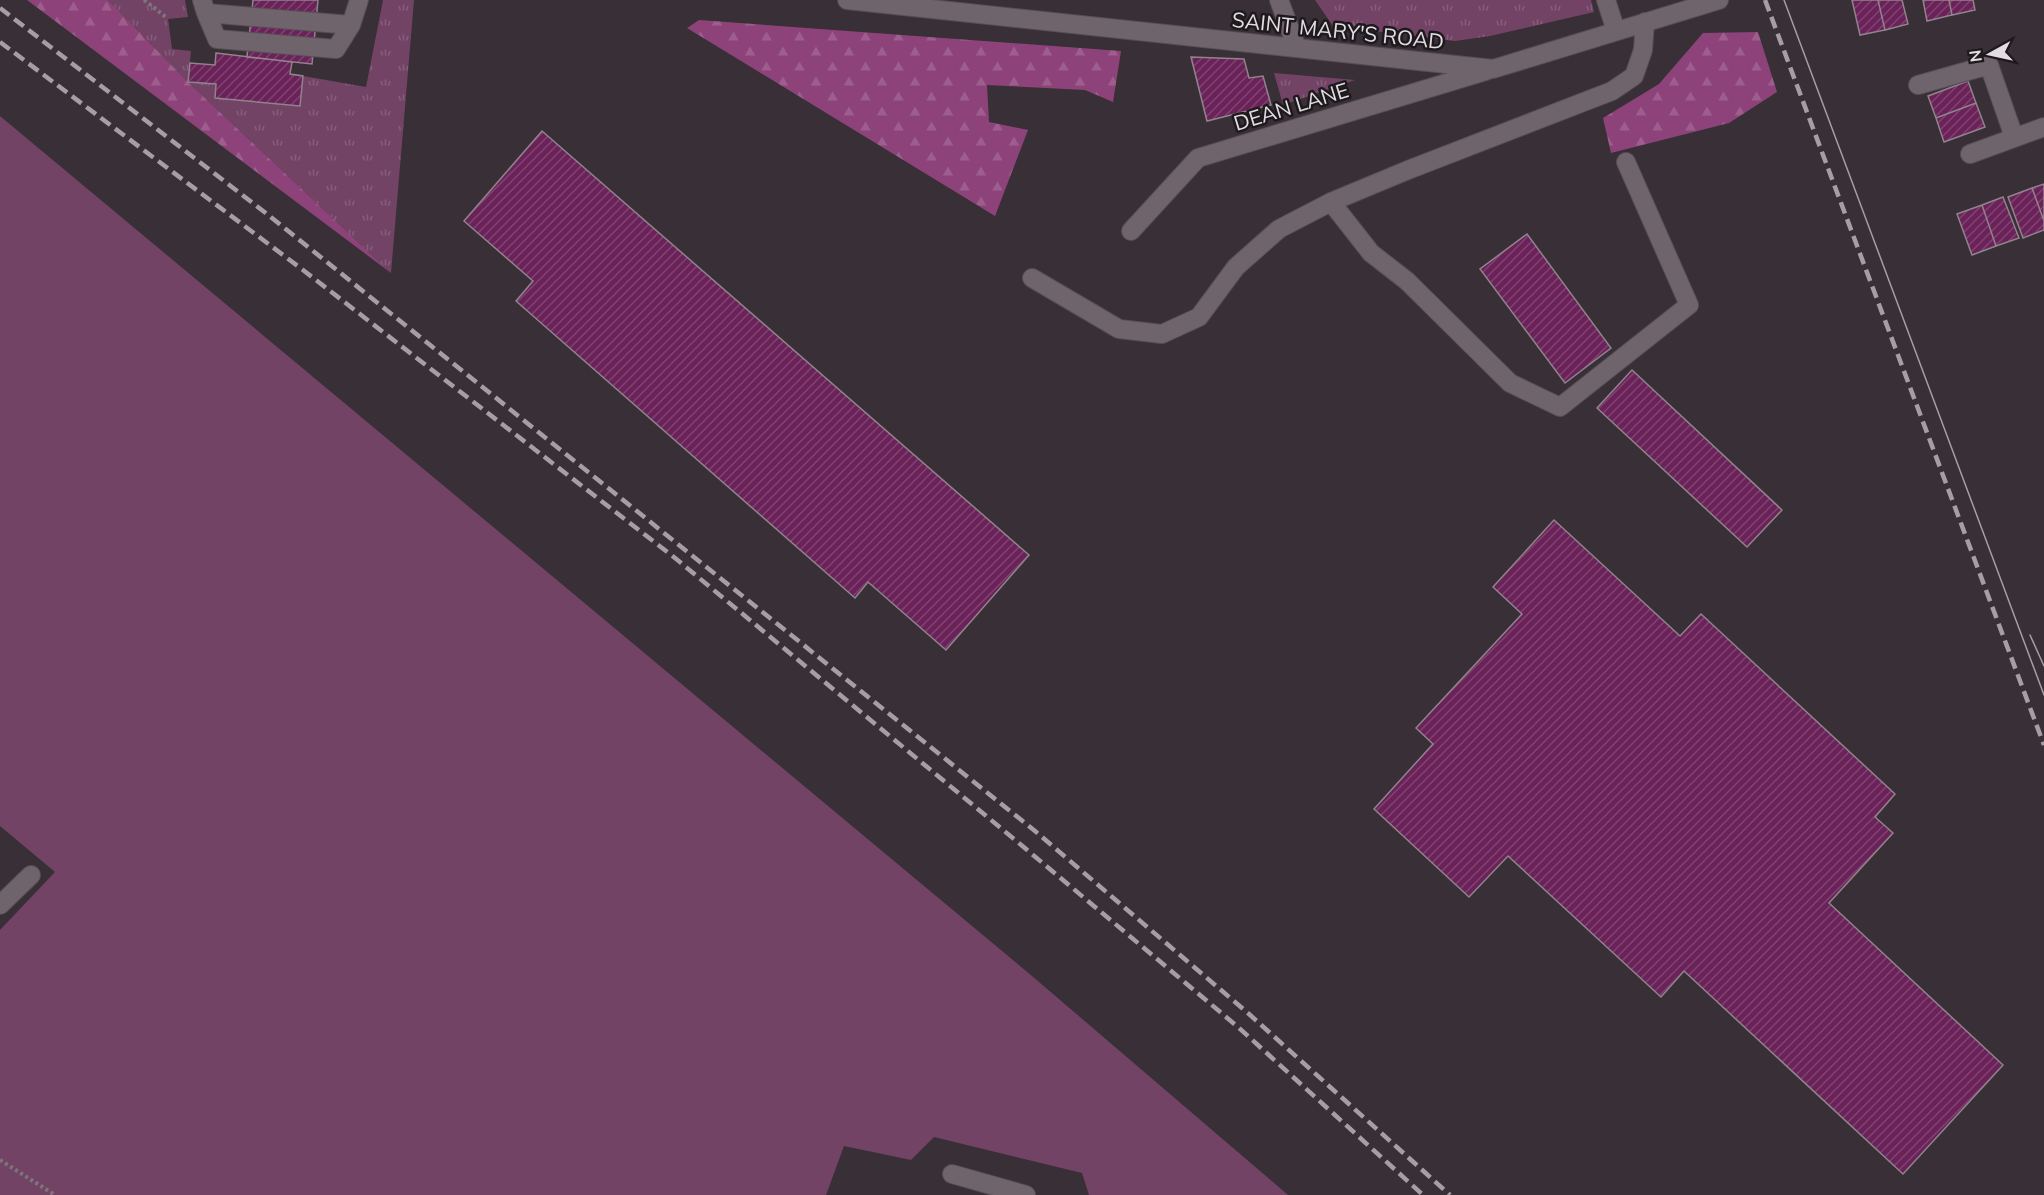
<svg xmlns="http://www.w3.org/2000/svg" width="2044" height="1195" font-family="Mulish,sans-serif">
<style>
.grass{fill:url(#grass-tufts)}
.forest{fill:url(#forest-firs)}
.park{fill:#724365}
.building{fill:url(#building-hatch);stroke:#90848c;stroke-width:1.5}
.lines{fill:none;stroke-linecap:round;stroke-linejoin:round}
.minor-casing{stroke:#574e54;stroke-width:20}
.path{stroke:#7e757b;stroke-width:4;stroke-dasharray:3 3;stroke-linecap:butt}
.minor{stroke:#70646c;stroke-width:18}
.tram{stroke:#a59ea3;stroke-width:1.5}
.rail{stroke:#a59ea3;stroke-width:4.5;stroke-dasharray:12 6;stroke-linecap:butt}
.labels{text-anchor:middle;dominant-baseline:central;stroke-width:5;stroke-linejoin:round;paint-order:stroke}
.street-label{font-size:21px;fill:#e3dde1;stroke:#1d191c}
</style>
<defs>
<pattern id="grass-tufts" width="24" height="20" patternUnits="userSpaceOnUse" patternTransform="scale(1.5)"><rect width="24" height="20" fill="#724365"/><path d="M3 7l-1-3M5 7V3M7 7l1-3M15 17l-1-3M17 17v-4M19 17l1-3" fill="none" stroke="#865e7b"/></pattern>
<pattern id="forest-firs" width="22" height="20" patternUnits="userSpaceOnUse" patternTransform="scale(1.5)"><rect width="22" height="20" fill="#8d437a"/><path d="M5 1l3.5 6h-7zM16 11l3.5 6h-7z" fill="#9d5e8d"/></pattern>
<pattern id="building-hatch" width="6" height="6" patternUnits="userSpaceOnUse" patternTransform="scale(1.5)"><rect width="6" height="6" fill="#6a2259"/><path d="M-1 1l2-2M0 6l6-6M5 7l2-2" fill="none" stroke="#7f4271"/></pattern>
</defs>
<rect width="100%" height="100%" fill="#392f36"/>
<path class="grass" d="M108,0H185L188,17L168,19L172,49L191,51L188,82L216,84L215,98L300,106L303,76L366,87L383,0H414L391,273L188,82Z
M1315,0H1591L1594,12L1490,36L1455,41L1333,26Z
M1274,73L1355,80L1283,105Z"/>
<path class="forest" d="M27,0H108L188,82L391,273Z
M699,20L1121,51L1113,102L1085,90L987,85L989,122L1028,130L995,216L687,28Z
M1758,32L1777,92L1729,123L1611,153L1603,118L1659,84L1703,33Z"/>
<path class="park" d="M0,116L1032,976L1288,1195H1089L1082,1173L934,1137L911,1160L844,1146L826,1195H0V930L55,872L0,826Z"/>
<path class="building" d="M253,0H318L312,64L247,57Z
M1852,0H1878L1885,30L1860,35Z
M1878,0H1902L1908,24L1885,30Z
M1923,0H1949L1952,15L1927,21Z
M1949,0H1973L1975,10L1952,15Z
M216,53L292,62L290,74L303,76L300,106L215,98L216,84L188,82L190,63L215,65Z
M1191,57L1244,59L1249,78L1263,76L1271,105L1207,121Z
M1968,81L1976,103L1936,118L1928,96Z
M1976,103L1985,127L1944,142L1936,118Z
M542,131L1029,555L946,650L868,582L855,598L516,301L533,281L464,221Z
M2044,184V221L2032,188Z
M2032,188L2044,221V230L2023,238L2008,197Z
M2003,197L2019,238L1996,246L1982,205Z
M1982,205L1996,246L1972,255L1957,214Z
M1527,234L1611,348L1565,383L1480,269Z
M1632,370L1782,510L1747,547L1597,408Z
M1554,520L1680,636L1701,614L1895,794L1875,817L1893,833L1829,903L2003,1065L1903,1174L1684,971L1661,997L1508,856L1469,897L1374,809L1433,744L1416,728L1522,614L1493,587Z"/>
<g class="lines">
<g class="minor-casing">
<path id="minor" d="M202,0L206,13L351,25L359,0
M847,0L1493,69L1719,0
M1279,0L1297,48
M1606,0L1616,31
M206,13L217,39L336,49L351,25
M1918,85L1989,65L2014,137
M1970,154L2044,127
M1626,162L1689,305L1560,407L1510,383L1407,281L1371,253L1331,202L1408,170L1612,91L1634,76L1643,50L1645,22
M1131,231L1198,158L1486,71
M1032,278L1119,329L1162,334L1199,317L1236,267L1279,229L1331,202
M0,905L31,875
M952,1174L1026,1195"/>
</g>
<path class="path" d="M144,0L167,18
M0,1160L55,1195"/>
<use href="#minor" class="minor"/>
<path class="tram" d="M1784,0L2044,695
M2030,635L2044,666"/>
<path class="rail" d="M1765,0L2044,745
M0,8L267,214L1035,831L1249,1014L1450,1195
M0,42L303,270L675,558L1020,844L1238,1027L1423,1195"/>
</g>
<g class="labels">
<g class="street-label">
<text transform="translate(1338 30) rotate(6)">SAINT MARY'S ROAD</text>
<text transform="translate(1291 106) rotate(-17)">DEAN LANE</text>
</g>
</g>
<g transform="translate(1990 54) rotate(262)" stroke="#1d191c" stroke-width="4.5" paint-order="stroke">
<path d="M0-4.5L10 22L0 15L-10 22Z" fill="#e3dde1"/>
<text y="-9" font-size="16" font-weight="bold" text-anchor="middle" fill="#e3dde1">N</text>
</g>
</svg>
